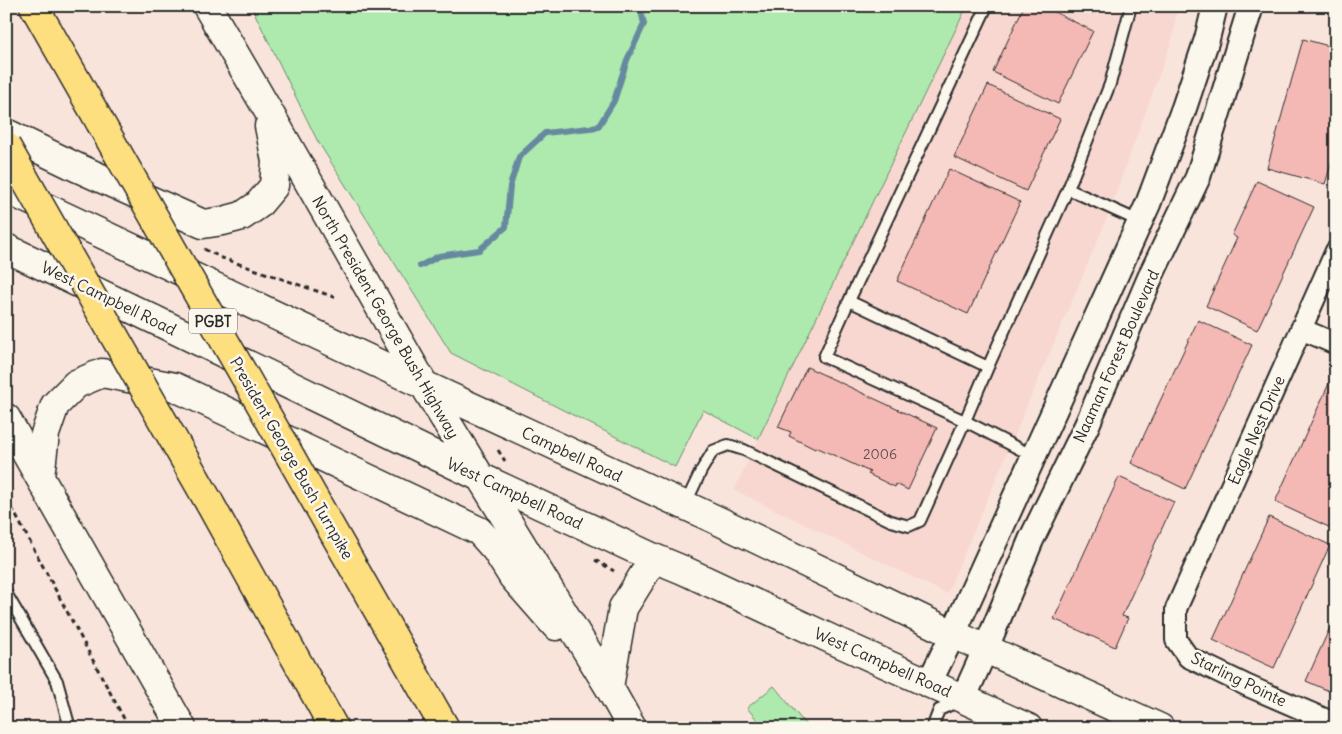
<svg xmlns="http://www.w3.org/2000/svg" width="1342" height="734" font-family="Delius,sans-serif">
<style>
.built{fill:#f8d7d0}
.green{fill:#aee9ae;stroke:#6c8a6c}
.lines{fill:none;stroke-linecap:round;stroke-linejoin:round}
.stream{stroke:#658a9f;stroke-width:6}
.building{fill:#f5b9b5;stroke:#2b2b2b}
.service-casing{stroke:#2b2b2b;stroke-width:14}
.minor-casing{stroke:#2b2b2b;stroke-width:24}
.tertiary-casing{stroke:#2b2b2b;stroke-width:28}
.secondary-casing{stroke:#2b2b2b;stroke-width:31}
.motorway-casing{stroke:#2b2b2b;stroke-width:31}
.path{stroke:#2b2b2b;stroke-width:3;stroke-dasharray:5 4;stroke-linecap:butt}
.service{stroke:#fbf7ec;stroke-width:10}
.minor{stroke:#fbf7ec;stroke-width:20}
.tertiary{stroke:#fbf7ec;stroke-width:24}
.secondary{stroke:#fbf7ec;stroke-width:28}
.motorway{stroke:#fedf80;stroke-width:28}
.motorway-bridge-casing{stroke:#2b2b2b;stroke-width:31;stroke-linecap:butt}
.motorway-bridge{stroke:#fedf80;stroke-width:28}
.labels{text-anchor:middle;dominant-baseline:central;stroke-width:5;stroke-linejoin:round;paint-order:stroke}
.number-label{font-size:14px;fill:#5e4e4e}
.shield{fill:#fbf7ec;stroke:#696865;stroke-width:1}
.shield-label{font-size:15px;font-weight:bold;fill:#2b2b2b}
.street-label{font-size:16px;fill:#2b2b2b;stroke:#fbf7ec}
</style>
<rect width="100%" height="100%" fill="#f9e4dc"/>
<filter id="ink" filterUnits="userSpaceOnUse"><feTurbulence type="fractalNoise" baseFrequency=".02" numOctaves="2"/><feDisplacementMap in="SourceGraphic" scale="10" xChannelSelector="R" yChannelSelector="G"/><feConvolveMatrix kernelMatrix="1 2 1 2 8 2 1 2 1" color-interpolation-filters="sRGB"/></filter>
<g filter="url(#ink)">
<path class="built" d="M967,6H1178L1172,40L1103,228L947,594L734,490Z"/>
<path class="green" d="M251,6H967L758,439L703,410L675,467L451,353L317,140Z
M774,686L806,725L803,728H764L747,708Z"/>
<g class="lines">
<path class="stream" d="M420,266L439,256L479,250L506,227L510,186L519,157L545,133L598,127L614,101L627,60L644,24L640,6"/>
</g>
<path class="building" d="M1024,6H1042L1093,31L1058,104L993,72Z
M1061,6H1094L1093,13Z
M1303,39L1336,48V148L1325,184L1267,168Z
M988,85L1060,119L1026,191L954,157Z
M949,169L1020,202L968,314L897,281Z
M1257,181L1314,207L1257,330L1206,306L1237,238L1232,235Z
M1198,320L1252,345L1185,489L1131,463Z
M807,367L937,428L908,490L896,484L895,487L868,474L870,472L816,447L815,449L789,436L791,432L778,427Z
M1331,379L1336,382V522L1333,529L1275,502Z
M1119,477L1174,502L1122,616L1128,618L1115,647L1054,619Z
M1269,517L1330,545L1274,668L1213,640Z
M1336,614V694L1306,681Z"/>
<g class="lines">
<g class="service-casing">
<path id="service" d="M987,6L849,301L988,367L1068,189L1110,84L1131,6
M1068,189L1141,222
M849,301L824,357L965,421L988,367
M685,505L701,471L713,451L728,445L744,450L891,521L909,526L920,521L965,421L1033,456
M6,593L57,681L70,728
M932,728L939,710L959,701"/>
</g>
<g class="minor-casing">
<path id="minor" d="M1336,251L1176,609V640L1188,657L1248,686L1336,724
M1301,329L1336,344"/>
</g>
<g class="tertiary-casing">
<path id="tertiary" d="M929,683L953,634L1148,204L1184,108L1207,39L1215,6
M963,699L986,648L1031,540L1087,425L1152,273L1198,177L1251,6"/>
</g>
<g class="secondary-casing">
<path id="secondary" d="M207,6L266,107L424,385L609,687L632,728
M6,133L76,167L203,224L223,221L242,216L258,205L274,186L276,161L269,126
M6,189L424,385L721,522L953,634L1160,728
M6,248L480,477L654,558L683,570L833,640L1028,728
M6,418L182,728
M40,477L45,434L55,405L76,384L102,373L175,387L479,531L496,550L513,577L556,626
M609,687L623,608L654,558"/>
</g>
<g class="motorway-casing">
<path id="motorway" d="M34,6L100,122
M209,502L334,728
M327,521L445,728"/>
</g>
<path class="path" d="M204,249L222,258L337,298
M498,450L505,461
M6,501L13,510L129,728
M595,560L614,571"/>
<use href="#service" class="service"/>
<use href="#minor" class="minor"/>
<use href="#tertiary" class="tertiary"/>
<use href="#secondary" class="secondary"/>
<use href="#motorway" class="motorway"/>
<g class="motorway-bridge-casing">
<path id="motorway-bridge" d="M100,122L327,521
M6,146L209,502"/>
</g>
<use href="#motorway-bridge" class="motorway-bridge"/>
</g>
</g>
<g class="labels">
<g class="number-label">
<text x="880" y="454">2006</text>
</g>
<rect class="shield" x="189" y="308.5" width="48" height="25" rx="4"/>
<g class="shield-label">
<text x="213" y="321">PGBT</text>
</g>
<g class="street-label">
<text transform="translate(109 298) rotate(26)">West Campbell Road</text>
<text transform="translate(386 317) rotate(60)">North President George Bush Highway</text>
<text transform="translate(1116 356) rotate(-66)">Naaman Forest Boulevard</text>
<text transform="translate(1256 430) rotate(-66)">Eagle Nest Drive</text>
<text transform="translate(572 454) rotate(25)">Campbell Road</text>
<text transform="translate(292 458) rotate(60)">President George Bush Turnpike</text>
<text transform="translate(515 493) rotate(25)">West Campbell Road</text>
<text transform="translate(883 662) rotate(24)">West Campbell Road</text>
<text transform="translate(1239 679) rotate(26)">Starling Pointe</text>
</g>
</g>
<rect width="1342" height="734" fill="none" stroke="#fbf7ec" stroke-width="25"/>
<rect x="12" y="12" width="1317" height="709" fill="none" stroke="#2b2b2b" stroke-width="2" filter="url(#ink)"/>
</svg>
